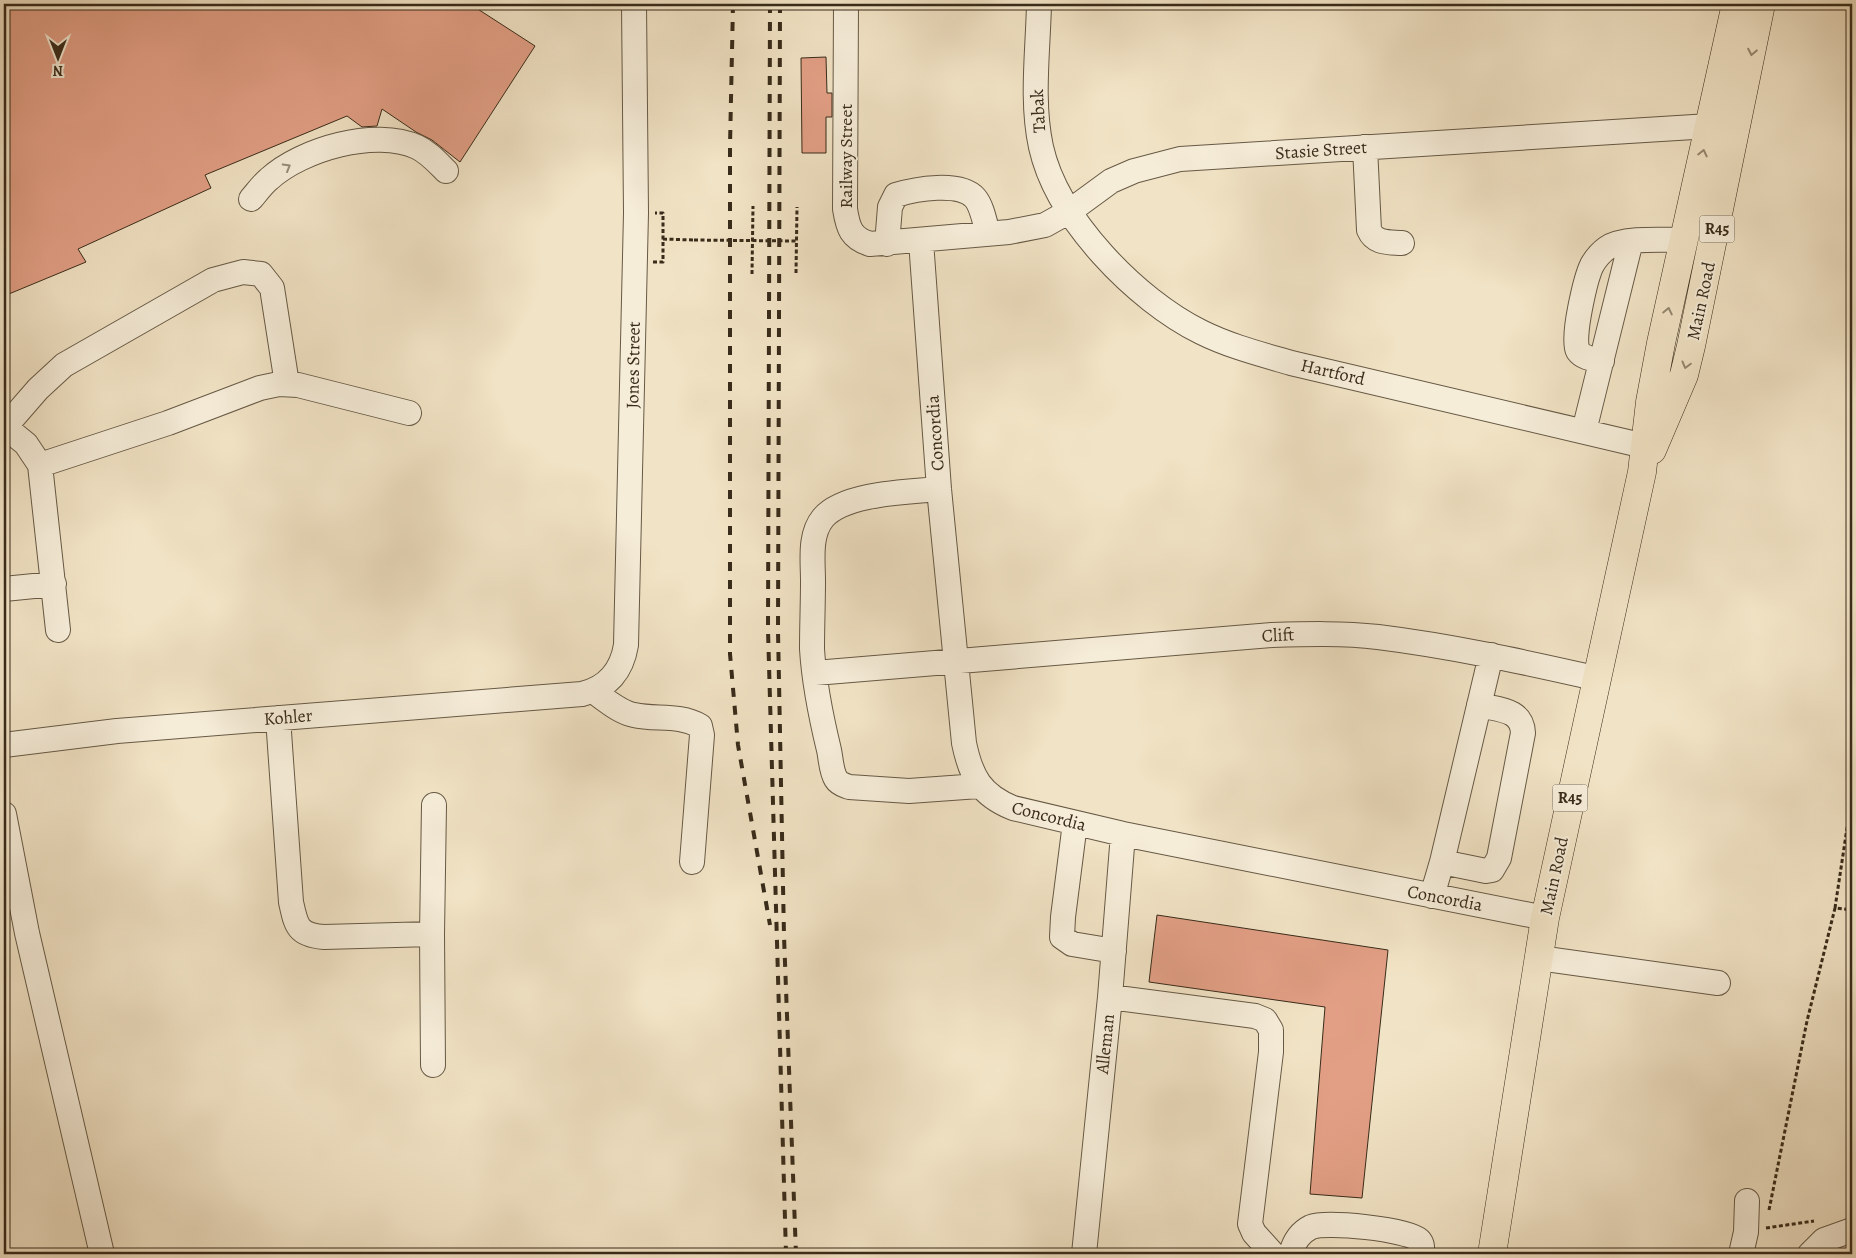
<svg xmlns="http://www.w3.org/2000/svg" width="1856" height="1258" font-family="Alegreya,serif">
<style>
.building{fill:#e29f85;stroke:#382b1a}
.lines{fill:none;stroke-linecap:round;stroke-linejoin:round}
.minor-casing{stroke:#665945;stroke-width:26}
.major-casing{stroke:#382b1a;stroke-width:29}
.path{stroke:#382b1a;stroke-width:3;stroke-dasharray:4 2.5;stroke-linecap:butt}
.minor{stroke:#f6edd9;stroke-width:24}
.major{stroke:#f1e3c5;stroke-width:28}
.rail{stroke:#382b1a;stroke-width:4;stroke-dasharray:9 9;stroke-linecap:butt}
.path-bridge{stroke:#382b1a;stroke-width:3;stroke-dasharray:4 2.5;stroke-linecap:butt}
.oneway{stroke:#948770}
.oneway2{stroke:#978c7a}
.labels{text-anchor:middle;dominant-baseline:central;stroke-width:4;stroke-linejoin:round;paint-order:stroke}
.shield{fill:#f6edd9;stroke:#716553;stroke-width:1}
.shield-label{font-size:16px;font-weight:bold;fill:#382b1a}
.street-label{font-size:18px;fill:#382b1a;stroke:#f6edd9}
</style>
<rect width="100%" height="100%" fill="#f1e3c5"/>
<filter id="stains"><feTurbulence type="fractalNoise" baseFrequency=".004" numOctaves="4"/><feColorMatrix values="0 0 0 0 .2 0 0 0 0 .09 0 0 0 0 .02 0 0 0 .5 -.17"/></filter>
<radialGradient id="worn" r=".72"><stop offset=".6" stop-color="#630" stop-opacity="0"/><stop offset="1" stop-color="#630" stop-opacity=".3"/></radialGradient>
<path class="building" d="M4,4H470L535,46L460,162L432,140L416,132L382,109L377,126L362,127L347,116L205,175L211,188L78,249L86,262L4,296Z
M826,57L827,93H832V117H826V153H802L801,58Z
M1157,915L1388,950L1362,1198L1310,1194L1325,1007L1149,982Z"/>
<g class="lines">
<g class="minor-casing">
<path id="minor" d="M846,4L845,209C848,228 851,238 870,244L1009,232L1045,225L1070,211L1111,181L1134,171L1180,159L1726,125
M1039,4C1038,51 1031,101 1041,147C1057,219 1136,300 1201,332C1229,346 1260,354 1291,363L1653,448
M1365,147L1369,230C1375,244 1389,242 1402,243
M251,199C257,192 262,185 269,179C302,149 375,128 417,147C428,152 437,162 446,171
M921,241L939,489L964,743C971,777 981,795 1013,808L1123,834L1545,918
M887,244L890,207L896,195C915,189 960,181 975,198C982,206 985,223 988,234
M1602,361C1593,359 1583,358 1578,351C1571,339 1586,277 1592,265C1596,258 1600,253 1607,248C1623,237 1663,240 1682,240
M4,426L26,444L40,465L58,630
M5,427L38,389L64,365L213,280L243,272L261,274L272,288L287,384
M1584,431L1631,241
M40,465L168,423L260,388L279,384L298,385L409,413
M939,489C908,492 844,493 823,518C809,535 813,561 813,581C813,603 812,626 812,649C814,682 821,717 829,750C831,759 831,771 836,779C839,784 844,785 849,787L909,791L979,786
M4,589L54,584
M815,673L1272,635C1307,634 1343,633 1378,637C1451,646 1524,662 1595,678
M593,691C606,700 619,712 634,715C656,720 679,714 700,726L702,735L692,862
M278,718L291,902C296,925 297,935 324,937L432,934L433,1065
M4,745L117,731L582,694C608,688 622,670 626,645L636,213L634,4
M4,814L27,933L102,1254
M1075,823L1063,917L1062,937L1072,944L1114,951
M1442,862L1491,655
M1432,896L1442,862L1486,871L1492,870L1499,858L1523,733C1522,709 1499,710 1479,705
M432,934L434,805
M1539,958L1718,983
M1110,997L1255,1016L1265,1020L1271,1030V1052L1250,1224L1254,1233L1273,1254
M1084,1254L1110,997L1123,834
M1291,1254C1294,1242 1299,1233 1311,1227C1326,1221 1407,1229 1419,1240C1423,1244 1422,1249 1422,1254
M1741,1254L1746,1232L1747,1201
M1810,1254L1824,1240L1852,1230"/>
</g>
<g class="major-casing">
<path id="major" d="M1652,450L1684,375L1691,346L1761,4
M1492,1254L1545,918L1642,472L1650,402L1661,343L1736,4"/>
</g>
<path class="path" d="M663,239L694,240
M653,262H663V213H655
M796,273L797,207
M752,274L753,206
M1835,908L1852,795
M1769,1210L1807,1021L1835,908L1852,910
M1766,1228L1814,1221"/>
<use href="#minor" class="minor"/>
<use href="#major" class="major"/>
<path class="rail" d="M733,4L730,146V654L738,745L770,925
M770,4L768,630L786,1254
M780,4L778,631L784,936L796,1254"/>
<path class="path-bridge" d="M694,240L797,241"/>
</g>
<defs><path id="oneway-chevron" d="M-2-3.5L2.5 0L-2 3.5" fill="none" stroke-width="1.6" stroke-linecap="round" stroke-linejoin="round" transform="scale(1.25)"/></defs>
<g class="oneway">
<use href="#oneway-chevron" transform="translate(1752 52) rotate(101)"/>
<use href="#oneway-chevron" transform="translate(1703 153) rotate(-77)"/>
<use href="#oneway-chevron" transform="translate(1668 311) rotate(-78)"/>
<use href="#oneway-chevron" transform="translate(1686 365) rotate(105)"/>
</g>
<use class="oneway2" href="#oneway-chevron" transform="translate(287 167) rotate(-30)"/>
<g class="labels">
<g class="shield">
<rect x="1699.5" y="215.5" width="35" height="27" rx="4"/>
<rect x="1552.5" y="784.5" width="35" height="27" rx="4"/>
</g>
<g class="shield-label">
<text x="1717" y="229">R45</text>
<text x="1570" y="798">R45</text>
</g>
<g class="street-label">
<text transform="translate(1038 111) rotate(-93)">Tabak</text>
<text transform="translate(1321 150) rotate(-4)">Stasie Street</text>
<text transform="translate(846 156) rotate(-90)">Railway Street</text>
<text transform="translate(1701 301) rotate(-78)">Main Road</text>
<text transform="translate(633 365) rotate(-89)">Jones Street</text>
<text transform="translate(1333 372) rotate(13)">Hartford</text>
<text transform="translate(935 433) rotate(-94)">Concordia</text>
<text transform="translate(1278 635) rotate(-3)">Clift</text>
<text transform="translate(288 717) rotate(-5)">Kohler</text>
<text transform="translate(1049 816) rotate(14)">Concordia</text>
<text transform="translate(1554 876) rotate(-78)">Main Road</text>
<text transform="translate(1445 898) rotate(11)">Concordia</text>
<text transform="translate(1105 1044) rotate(-84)">Alleman</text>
</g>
</g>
<rect width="1856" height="1258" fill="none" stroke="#f1e3c5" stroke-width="20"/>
<rect x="5" y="5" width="1846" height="1248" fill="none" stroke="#382b1a" stroke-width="2.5"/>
<rect x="10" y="10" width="1836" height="1238" fill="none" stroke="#382b1a"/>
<g transform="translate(58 58) rotate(180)" stroke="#f6edd9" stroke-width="4" paint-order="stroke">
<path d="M0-4L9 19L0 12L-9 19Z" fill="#382b1a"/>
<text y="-8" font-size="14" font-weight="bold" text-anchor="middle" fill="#382b1a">N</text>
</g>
<rect width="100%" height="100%" filter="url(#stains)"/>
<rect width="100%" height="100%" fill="url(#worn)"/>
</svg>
